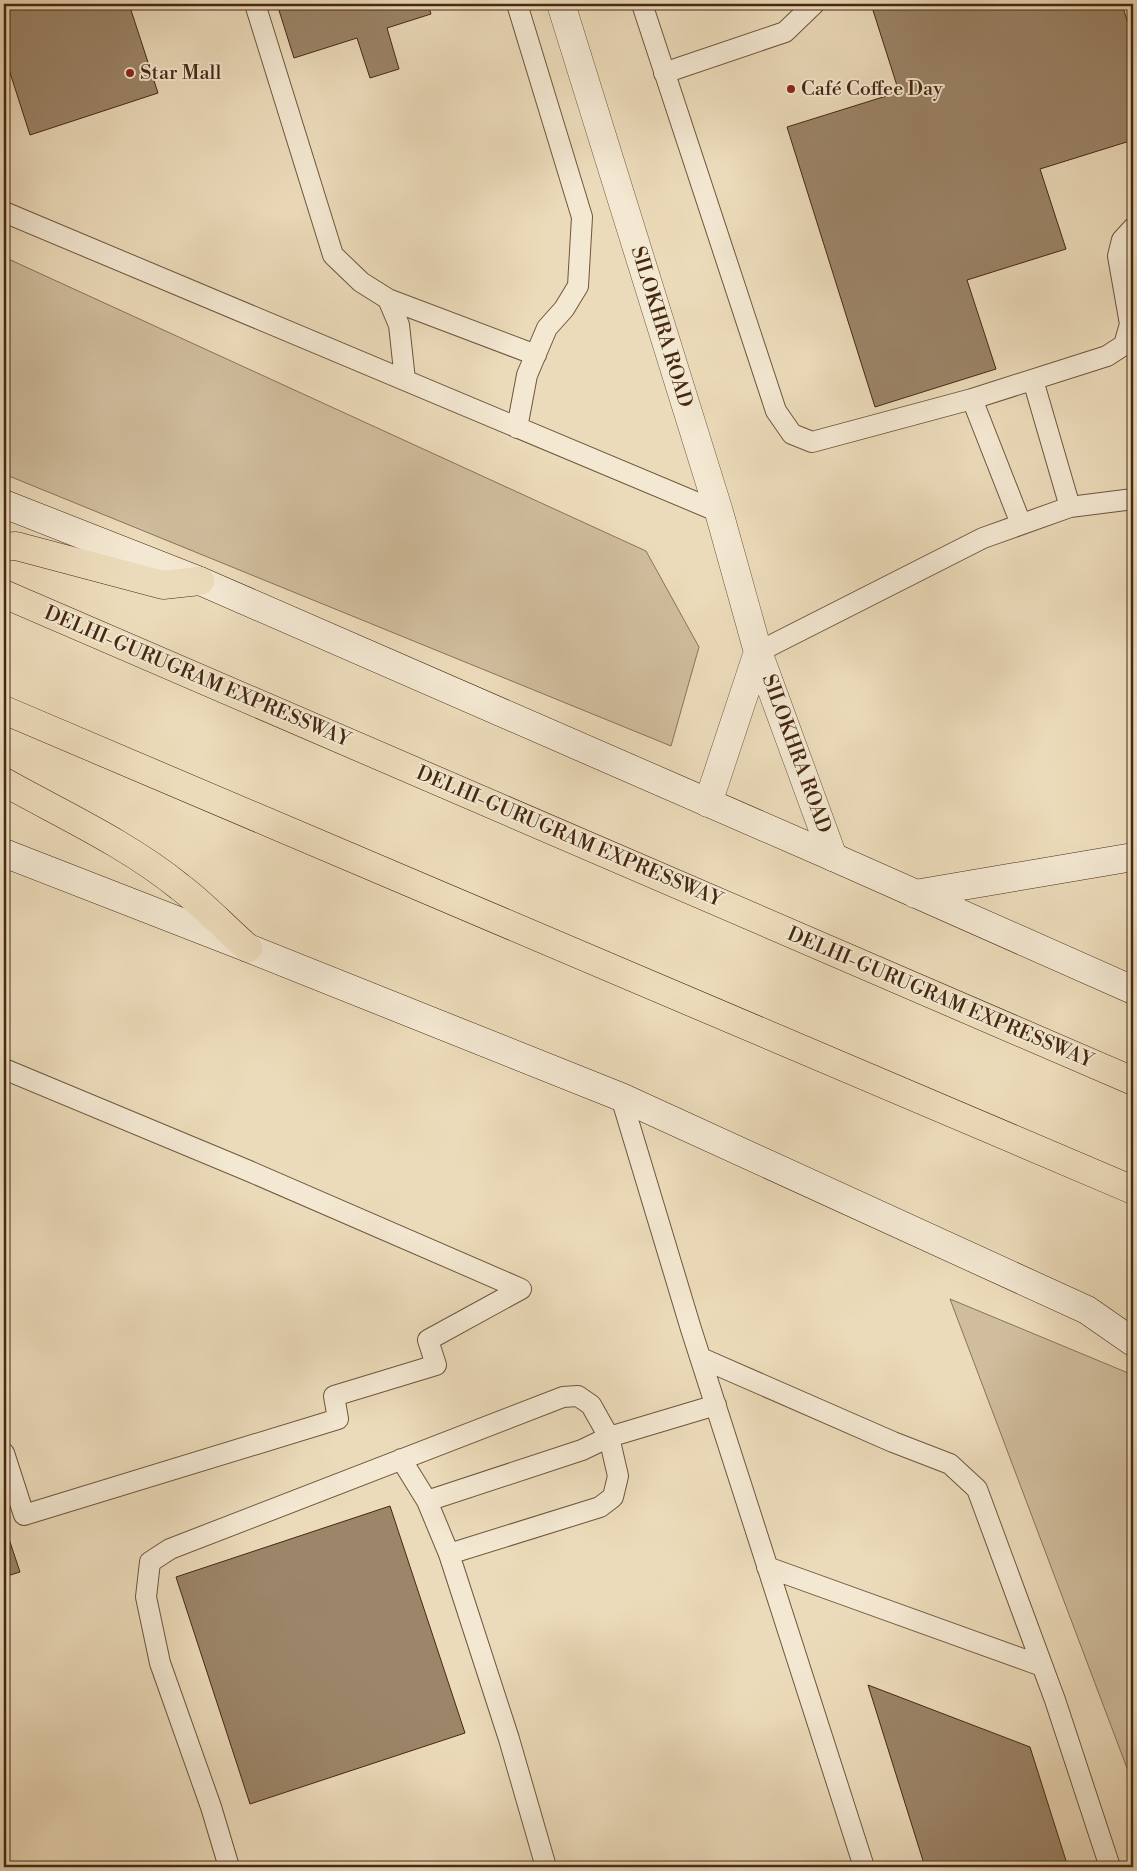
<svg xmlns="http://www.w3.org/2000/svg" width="1137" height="1871" font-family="'Libre Bodoni',serif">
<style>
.green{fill:#d0bd9d;stroke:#8b7258}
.building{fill:#9c8569;stroke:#462812}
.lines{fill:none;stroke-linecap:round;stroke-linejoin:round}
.lane-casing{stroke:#70553c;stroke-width:22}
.street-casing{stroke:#70553c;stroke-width:29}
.secondary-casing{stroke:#462812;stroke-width:29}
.highway-casing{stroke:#462812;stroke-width:29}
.lane{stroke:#f3e8d2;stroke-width:20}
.street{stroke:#f3e8d2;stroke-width:28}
.secondary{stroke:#f3e8d2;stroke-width:28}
.highway{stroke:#ecdbba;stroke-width:28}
.poi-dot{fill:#8f2418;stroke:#f3e8d2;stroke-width:2}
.labels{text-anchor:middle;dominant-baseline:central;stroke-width:4;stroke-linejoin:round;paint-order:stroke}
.poi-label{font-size:20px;fill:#462812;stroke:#f3e8d2;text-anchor:start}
.street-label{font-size:20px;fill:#462812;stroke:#f3e8d2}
</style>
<rect width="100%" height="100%" fill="#ecdbba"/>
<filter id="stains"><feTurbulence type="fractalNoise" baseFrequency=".004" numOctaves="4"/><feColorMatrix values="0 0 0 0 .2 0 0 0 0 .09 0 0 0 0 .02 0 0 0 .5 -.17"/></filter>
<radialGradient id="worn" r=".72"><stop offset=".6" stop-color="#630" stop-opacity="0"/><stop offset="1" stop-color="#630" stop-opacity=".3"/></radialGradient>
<path class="green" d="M4,257L646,551L699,647L671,746L4,474Z
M950,1299L1133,1375V1784Z"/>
<path class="building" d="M4,4H129L158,93L30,135L4,54Z
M277,4H428L431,14L387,28L399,69L370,78L357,38L294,58Z
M871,4H1122L1133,40V140L1040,169L1066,249L967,280L996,369L875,407L787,127L899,92Z
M390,1506L465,1733L250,1804L176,1577Z
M4,1524L20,1572L4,1577Z
M868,1685L1030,1747L1068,1867H925Z"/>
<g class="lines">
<g class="lane-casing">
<path id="lane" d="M255,4L333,255L361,282L388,299L399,325L405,380
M517,4L582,217L578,286L564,309L547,328L527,375L517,428
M642,4L776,411L792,434L812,442L972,399L1021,524
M664,73L785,32L814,4
M4,212L719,512
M388,299L536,355
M1033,380L1070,507
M972,399L1107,356L1124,345L1130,324L1118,256L1122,240L1133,228
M758,652L983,538L1070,507L1133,499
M4,1069L249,1171L521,1289L428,1340L436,1365L334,1396L338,1419L24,1515L4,1453
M621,1097L691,1329L864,1867
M701,1358L893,1442L950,1464L977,1489L1055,1700L1110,1867
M401,1459L427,1501L449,1554L509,1739L546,1867
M427,1501L582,1450L609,1437L716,1405
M767,1567L1042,1666
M229,1867L211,1807L160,1663L146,1597L150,1562L170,1549L563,1397L578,1396L591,1405L609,1437L618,1476L613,1497L600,1507L449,1554"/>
</g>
<g class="street-casing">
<path id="street" d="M561,4L719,512L758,652L833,857
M708,803L758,652"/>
</g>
<g class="secondary-casing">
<path id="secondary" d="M4,504L200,581L833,857L1133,990
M4,853L248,948L621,1097L1087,1310L1133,1342
M915,894L1133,857"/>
</g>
<g class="highway-casing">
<path id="highway" d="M4,547L16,546L163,585L200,581
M4,594L1133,1081
M4,710L1133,1190
M4,782C63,815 127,844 180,887C204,905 225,928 248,948"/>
</g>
<use href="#lane" class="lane"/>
<use href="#street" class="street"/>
<use href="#secondary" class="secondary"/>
<use href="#highway" class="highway"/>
</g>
<g class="poi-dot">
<circle cx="130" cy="73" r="5"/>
<circle cx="791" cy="89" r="5"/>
</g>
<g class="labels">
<g class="poi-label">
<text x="140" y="73">Star Mall</text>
<text x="801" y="89">Café Coffee Day</text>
</g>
<g class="street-label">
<text transform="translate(661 327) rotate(73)">SILOKHRA ROAD</text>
<text transform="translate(197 677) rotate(23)">DELHI-GURUGRAM EXPRESSWAY</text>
<text transform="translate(796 754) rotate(70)">SILOKHRA ROAD</text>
<text transform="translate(569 837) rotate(23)">DELHI-GURUGRAM EXPRESSWAY</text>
<text transform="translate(940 998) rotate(23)">DELHI-GURUGRAM EXPRESSWAY</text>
</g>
</g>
<rect width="1137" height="1871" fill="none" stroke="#ecdbba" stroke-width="20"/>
<rect x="5" y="5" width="1127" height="1861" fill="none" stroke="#462812" stroke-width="2.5"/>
<rect x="10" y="10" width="1117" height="1851" fill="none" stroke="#462812"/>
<rect width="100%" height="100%" filter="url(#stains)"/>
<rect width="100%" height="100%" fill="url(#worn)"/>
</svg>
